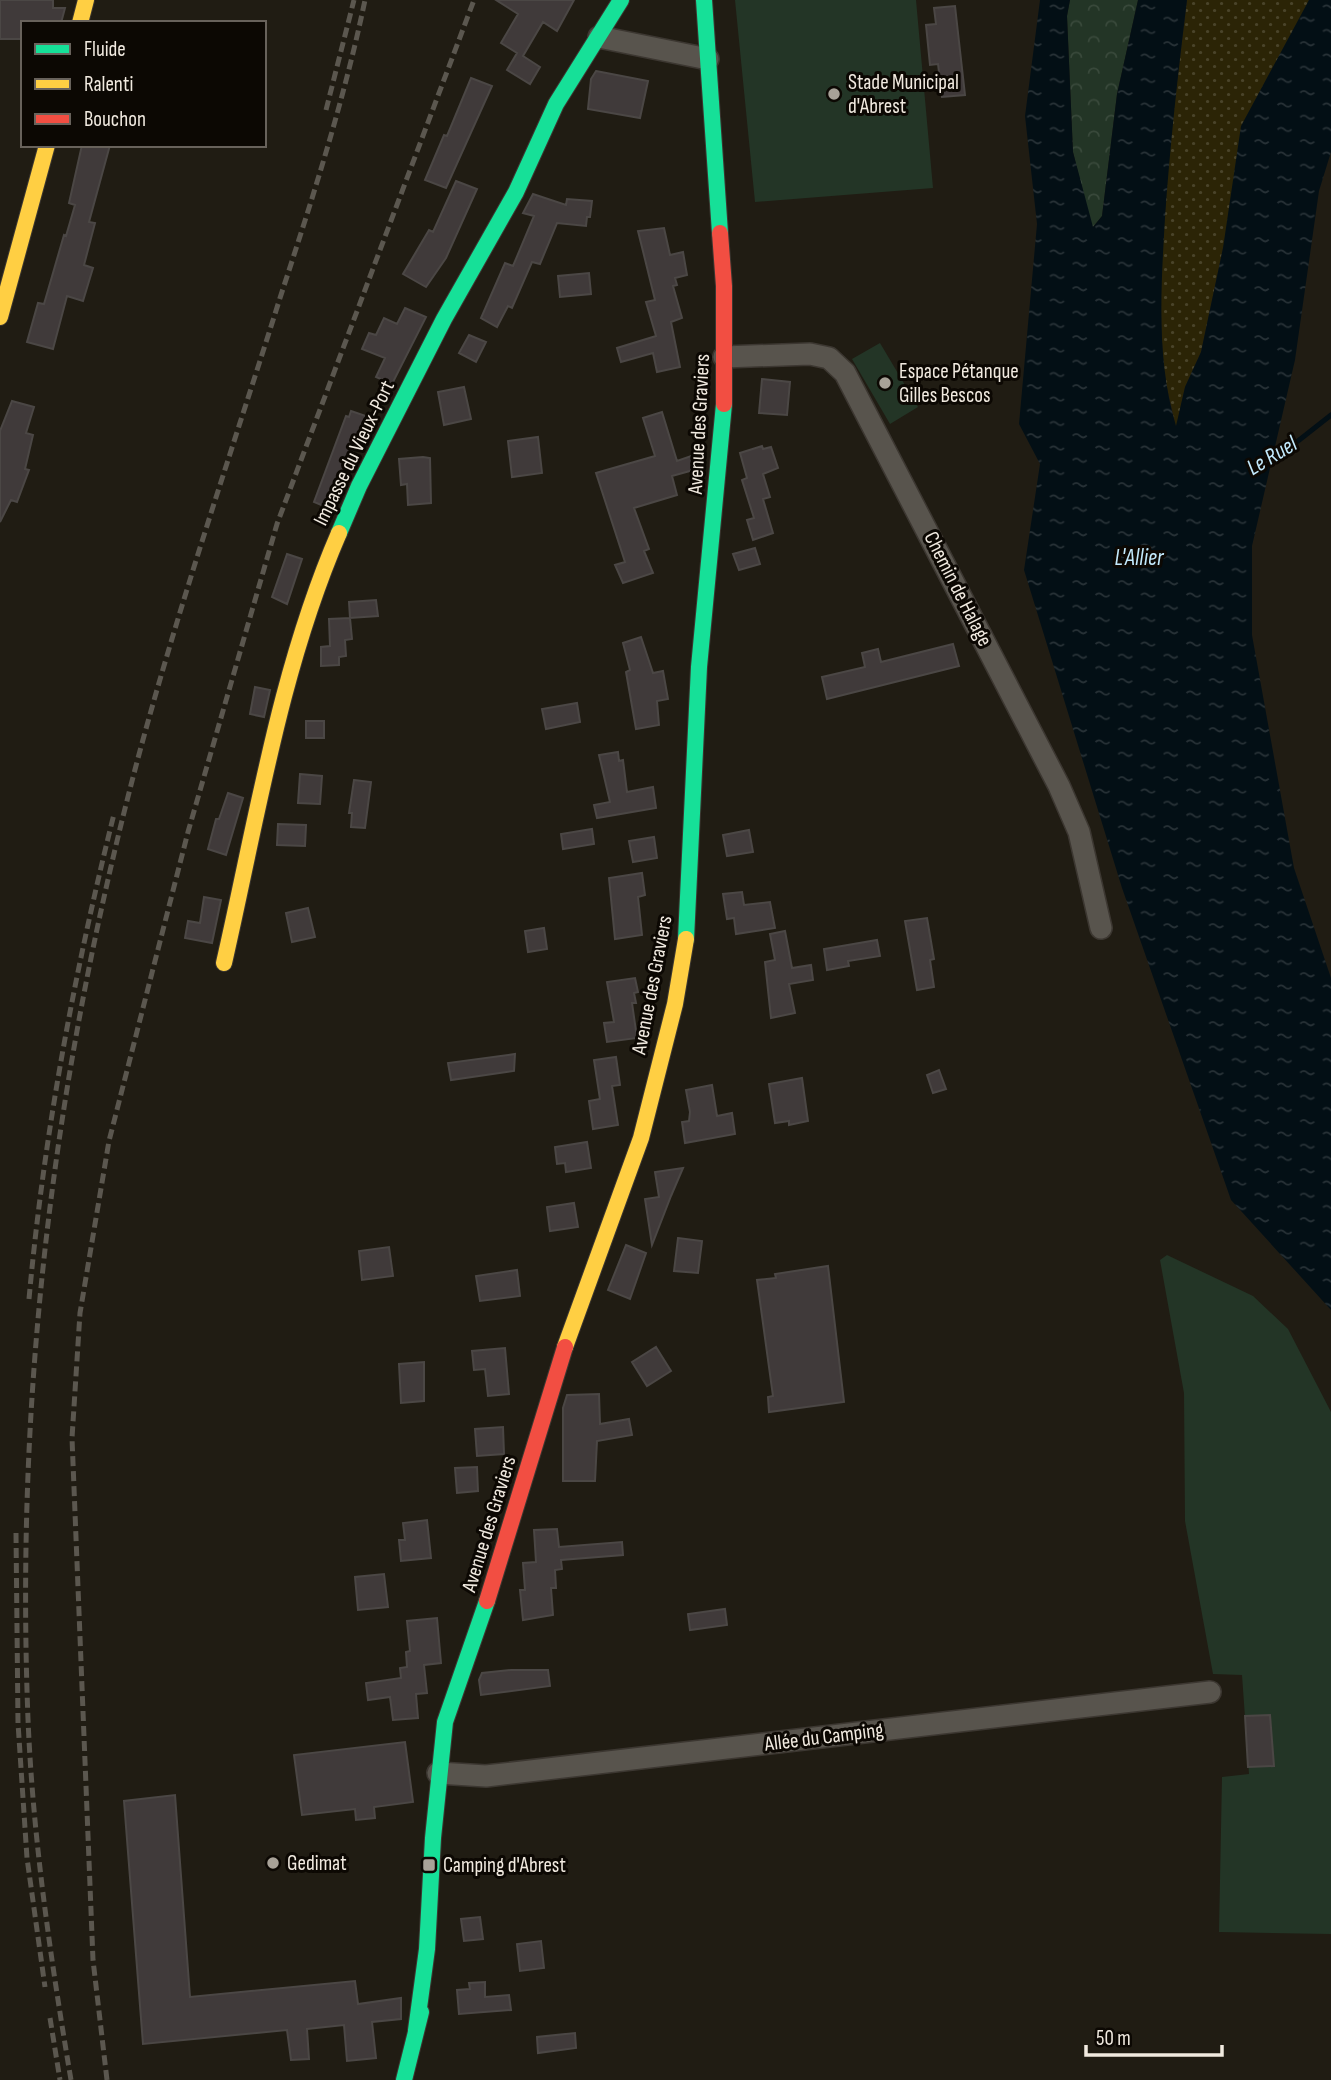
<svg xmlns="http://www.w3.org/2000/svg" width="1331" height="2080" font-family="'Sofia Sans Condensed',sans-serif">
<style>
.forest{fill:url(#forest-crowns)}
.sand{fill:url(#sand-dots)}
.green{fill:#233526}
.water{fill:url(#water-ripples)}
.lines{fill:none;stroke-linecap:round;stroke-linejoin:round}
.stream{stroke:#030f15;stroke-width:5}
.building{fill:#403a3a;stroke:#4b4745;stroke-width:2}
.street-casing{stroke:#3c3731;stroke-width:24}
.fast-casing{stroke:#3c3731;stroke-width:18}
.slow-casing{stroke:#3c3731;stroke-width:18}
.jam-casing{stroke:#3c3731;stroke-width:18}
.street{stroke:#58544d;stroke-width:21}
.fast{stroke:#16e098;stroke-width:16}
.slow{stroke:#ffcf43;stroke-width:16}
.jam{stroke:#f24e42;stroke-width:16}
.rail{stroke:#5b574f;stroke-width:5;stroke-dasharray:10 5;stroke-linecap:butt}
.poi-dot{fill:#a8a298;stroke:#0c0803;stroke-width:2.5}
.labels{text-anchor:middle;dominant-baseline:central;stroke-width:6;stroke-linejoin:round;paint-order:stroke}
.poi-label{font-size:21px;fill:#f1eae0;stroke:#0c0803;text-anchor:start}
.street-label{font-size:21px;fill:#f1eae0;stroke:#0c0803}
.water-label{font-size:23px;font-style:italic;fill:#c3eafd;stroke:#0c0803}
</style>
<defs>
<pattern id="forest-crowns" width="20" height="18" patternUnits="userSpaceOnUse" patternTransform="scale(1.75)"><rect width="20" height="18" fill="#233526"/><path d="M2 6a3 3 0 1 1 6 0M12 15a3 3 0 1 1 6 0" fill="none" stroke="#39493b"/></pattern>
<pattern id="sand-dots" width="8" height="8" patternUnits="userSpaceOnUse" patternTransform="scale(1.75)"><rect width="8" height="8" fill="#2b2406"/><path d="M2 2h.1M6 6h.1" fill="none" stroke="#4a442a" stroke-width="1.8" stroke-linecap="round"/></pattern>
<pattern id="water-ripples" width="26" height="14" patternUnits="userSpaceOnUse" patternTransform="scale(1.75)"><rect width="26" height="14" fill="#030f15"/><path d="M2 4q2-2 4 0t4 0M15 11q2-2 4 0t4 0" fill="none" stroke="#283237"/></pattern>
</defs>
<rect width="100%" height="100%" fill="#201c13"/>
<path class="forest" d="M1070,0H1138L1117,94L1102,216L1092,228L1073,152L1067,16Z"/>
<path class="sand" d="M1187,0H1309L1223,248L1201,352L1185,387L1176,428C1172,405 1164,382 1163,359C1155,239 1173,119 1187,0Z"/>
<path class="green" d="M735,0H916L933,188L755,202Z
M880,343L918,407L890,424L852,359Z
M1167,1255L1253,1296L1288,1329L1331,1412V1934L1219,1932L1222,1777L1249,1774L1242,1675L1213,1674L1185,1521L1184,1393L1160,1260Z"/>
<path class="water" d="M1040,0H1070L1067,16L1073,152L1093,227L1102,216L1117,94L1138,0H1187C1178,73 1170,145 1165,218C1161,288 1156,359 1176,426L1185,387L1201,352L1223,248L1241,126L1309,0H1331V152L1319,191L1295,360L1252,546V635L1294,868L1331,978V1310L1231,1200L1122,888L1024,570L1040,464L1019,424L1037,224L1025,116Z"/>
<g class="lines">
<path class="stream" d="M1268,458L1284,452L1331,415"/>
</g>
<path class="building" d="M0,0H53V8H65L61,23H23V39H0Z
M496,0H574L557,31L543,22L523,56L540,67L530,84L507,70L517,53L501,43L518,14Z
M955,6L965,95L942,97L938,64L930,65L926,25L936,24L934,8Z
M596,71L648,81L640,118L588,109L591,79Z
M471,78L492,86L446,188L425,180L444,135L447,136Z
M82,145H110L89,222L95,223L84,265L93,268L83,301L67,296L53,349L27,342L38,303L44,304L64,235L66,236L75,205L69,203Z
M456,181L477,189L446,258L426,287L403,274L429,230L433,232Z
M533,194L566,205L567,199L592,201L590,217H587L586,226L557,223L540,264L532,262L512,308L508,306L497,327L481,318L505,263L513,266L534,216L523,213Z
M664,228L670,255L683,252L687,275L675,278L677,285L673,286L682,318L671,322L680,367L657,372L653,353L621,362L617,348L656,336L646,302L655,300L638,231Z
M589,273L591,294L560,297L558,276Z
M405,308L426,317L392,384L376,377L385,358L362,349L369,333L376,335L384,318L397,324Z
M469,335L486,342L476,362L459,353Z
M762,379L790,382L787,415L759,413Z
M464,387L471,419L444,425L438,392Z
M12,401L34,407L26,433L33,435L25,469L29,470L17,502L11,500L0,522V431Z
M351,411L366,416L331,509L314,502L346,416L349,417Z
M662,412L677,461L694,455L697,469L672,476L677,495L634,508L649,549L644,551L653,573L623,583L615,565L625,562L596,473L655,456L643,418Z
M538,437L542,473L512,477L508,441Z
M762,446L763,449L771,447L778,468L763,474L770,497L763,499L773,533L753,540L747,520L754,518L742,480L747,478L740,453Z
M423,457L430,458L431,503L408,505L407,484L401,485L399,459Z
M755,548L760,564L739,570L733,554Z
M287,554L302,559L287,604L272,597Z
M376,600L378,616L350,618L349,602Z
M350,618L352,639L345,640L346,656L339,657V665L321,666V647L330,646L329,619Z
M641,637L653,673L663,671L668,699L657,701L659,725L636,729L626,672L630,670L623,643Z
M953,644L959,666L827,699L822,677L865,667L862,653L878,649L881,662Z
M255,687L270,690L264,717L250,714Z
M577,703L580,722L546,729L542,709Z
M306,721H324V738H306Z
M618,752L619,761L623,760L627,792L653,787L656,808L597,818L594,805L610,802L599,755Z
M300,774L322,776L320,804L298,803Z
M354,780L371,782L365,828L351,827L352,813H349Z
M228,793L243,798L226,855L208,849L216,819H219Z
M278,824L306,825L305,846L277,845Z
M592,829L594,844L563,849L561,834Z
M749,830L753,852L727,856L723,835Z
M654,837L657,858L633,862L629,841Z
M642,873L645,895L638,897L642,935L615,939L609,878Z
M742,892L744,905L770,902L775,928L736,934L734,918L727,919L723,894Z
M204,897L221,900L212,943L185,938L188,921L200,923Z
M308,908L315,937L292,942L286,913Z
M927,918L934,959L930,960L934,987L917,990L905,921Z
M544,928L547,949L528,952L525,931Z
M785,931L792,968L811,965L813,980L789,984L795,1013L771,1018L765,962L775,960L770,934Z
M877,940L880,956L848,961L849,966L827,970L824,949Z
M635,978L638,992L634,993L636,1003H632L637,1038L607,1042L604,1023L614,1022L607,982Z
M515,1054L514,1071L451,1080L448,1063Z
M616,1057L620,1085L612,1086L618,1125L593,1129L589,1101L600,1099L594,1060Z
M939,1070L946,1089L933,1093L927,1075Z
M802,1078L808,1121L789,1125V1121L775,1123L769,1084Z
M712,1085L717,1116L732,1113L735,1134L685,1143L682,1122L689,1121L690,1112L686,1090Z
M587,1142L591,1168L566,1172L565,1163L557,1164L555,1147Z
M683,1168L671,1196L652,1245L645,1199L659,1197L655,1172Z
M574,1203L578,1227L550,1231L547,1207Z
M678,1238L702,1241L698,1273L674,1271Z
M626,1245L646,1253L630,1299L608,1290Z
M389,1247L393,1276L362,1280L359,1251Z
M828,1266L844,1402L769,1412L768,1397L773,1396L757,1280L776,1278L775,1274Z
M517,1270L520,1296L480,1301L476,1276Z
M656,1347L671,1371L647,1386L632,1362Z
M505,1348L509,1394L488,1396L485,1369L474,1370L472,1351Z
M424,1362V1401L401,1403L399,1364Z
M599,1394L600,1424L629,1419L632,1435L597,1441L595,1481H563V1408L567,1395Z
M503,1427L504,1454L477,1456L475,1429Z
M477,1467L478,1491L457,1493L455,1468Z
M427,1520L431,1558L401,1561L399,1540H405L403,1523Z
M557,1529L559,1547L622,1542L623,1555L561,1560L562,1569L555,1570L556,1588H551L553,1615L523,1620L520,1590H525L523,1563L536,1562L534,1530Z
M384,1574L388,1607L358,1610L355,1577Z
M725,1609L727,1625L690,1630L688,1614Z
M437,1618L441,1663L424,1665L427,1693L416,1694L418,1718L393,1720L390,1697L368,1700L366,1683L401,1678L400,1668L407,1667L406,1652L410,1651L407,1621Z
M511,1670H548L550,1686L481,1695L479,1680L482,1673Z
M1270,1715L1274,1766L1248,1767L1245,1716Z
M405,1742L413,1802L374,1807L375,1818L356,1820L355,1809L302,1815L294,1755Z
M175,1795L190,1997L355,1981L358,2004L401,1998V2019L372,2022L376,2058L347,2061L344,2025L307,2029L309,2059L291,2060L287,2030L143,2044L124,1801Z
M480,1917L483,1939L464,1941L461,1919Z
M541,1941L544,1968L520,1971L517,1944Z
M485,1982V1997L509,1995L511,2010L459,2014L457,1990L470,1989L469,1983Z
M575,2033L576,2048L538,2053L537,2037Z"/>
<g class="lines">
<g class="street-casing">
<path id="street" d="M599,37L708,59
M724,357L810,354L829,358L845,373L1059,786L1079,832L1101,928
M438,1773L486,1776L1210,1692"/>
</g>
<g class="fast-casing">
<path id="fast" d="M704,0L720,233
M339,533L359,486L444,319L516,192L556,104L621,0
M686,939L699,667L724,404
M416,2030L427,1949L433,1838L445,1722L487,1601
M404,2080L421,2012"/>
</g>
<g class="slow-casing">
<path id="slow" d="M80,23L86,0
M0,317L47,145
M224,963C257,819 280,669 339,533
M565,1347L641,1138L675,1004L686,939"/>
</g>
<g class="jam-casing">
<path id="jam" d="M720,233L724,286V404
M487,1601L565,1347"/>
</g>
<use href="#street" class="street"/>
<use href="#fast" class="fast"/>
<use href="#slow" class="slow"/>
<use href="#jam" class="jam"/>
<path class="rail" d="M326,110L354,0
M29,1299C44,1134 74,974 114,814
M16,1533L18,1723L27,1858L45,1987
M50,2018L60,2080
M71,2080C51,1961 33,1840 28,1719C15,1389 55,1066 141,747C182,596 233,447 280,298C312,200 344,101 365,0
M107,2080L93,1960L72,1438L80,1313L109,1141L188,832L277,524L474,0"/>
</g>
<g class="poi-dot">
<circle cx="834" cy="94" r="7"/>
<circle cx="885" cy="383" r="7"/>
<circle cx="273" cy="1863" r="7"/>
<rect x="422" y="1858" width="14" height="14" rx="3.5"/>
</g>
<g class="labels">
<g class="poi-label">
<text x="848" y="82">Stade Municipal<tspan x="848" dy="24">d'Abrest</tspan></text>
<text x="899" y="371">Espace Pétanque<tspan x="899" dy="24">Gilles Bescos</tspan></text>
<text x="287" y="1863">Gedimat</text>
<text x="443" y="1865">Camping d'Abrest</text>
</g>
<g class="street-label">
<text transform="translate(699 424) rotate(-87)">Avenue des Graviers</text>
<text transform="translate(354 453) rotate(-64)">Impasse du Vieux-Port</text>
<text transform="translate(958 589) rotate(63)">Chemin de Halage</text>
<text transform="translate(652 985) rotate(-79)">Avenue des Graviers</text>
<text transform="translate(489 1524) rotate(-73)">Avenue des Graviers</text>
<text transform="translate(824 1737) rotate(-7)">Allée du Camping</text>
</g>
<g class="water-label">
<text transform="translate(1272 456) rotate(-31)">Le Ruel</text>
<text x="1139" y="558">L'Allier</text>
</g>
</g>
<rect x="21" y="21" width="245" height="126" fill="#0c0803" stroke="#68625b" stroke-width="2"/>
<rect x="35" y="44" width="35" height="10" fill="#16e098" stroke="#68625b" stroke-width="2"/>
<text x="84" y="56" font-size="21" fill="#f1eae0">Fluide</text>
<rect x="35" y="79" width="35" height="10" fill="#ffcf43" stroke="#68625b" stroke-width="2"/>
<text x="84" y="91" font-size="21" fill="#f1eae0">Ralenti</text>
<rect x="35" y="114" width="35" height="10" fill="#f24e42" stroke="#68625b" stroke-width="2"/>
<text x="84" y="126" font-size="21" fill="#f1eae0">Bouchon</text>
<path d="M1086 2045v10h136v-10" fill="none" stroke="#f1eae0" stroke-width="3.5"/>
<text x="1096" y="2045" font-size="21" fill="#f1eae0" stroke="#0c0803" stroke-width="5" paint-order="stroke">50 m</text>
</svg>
